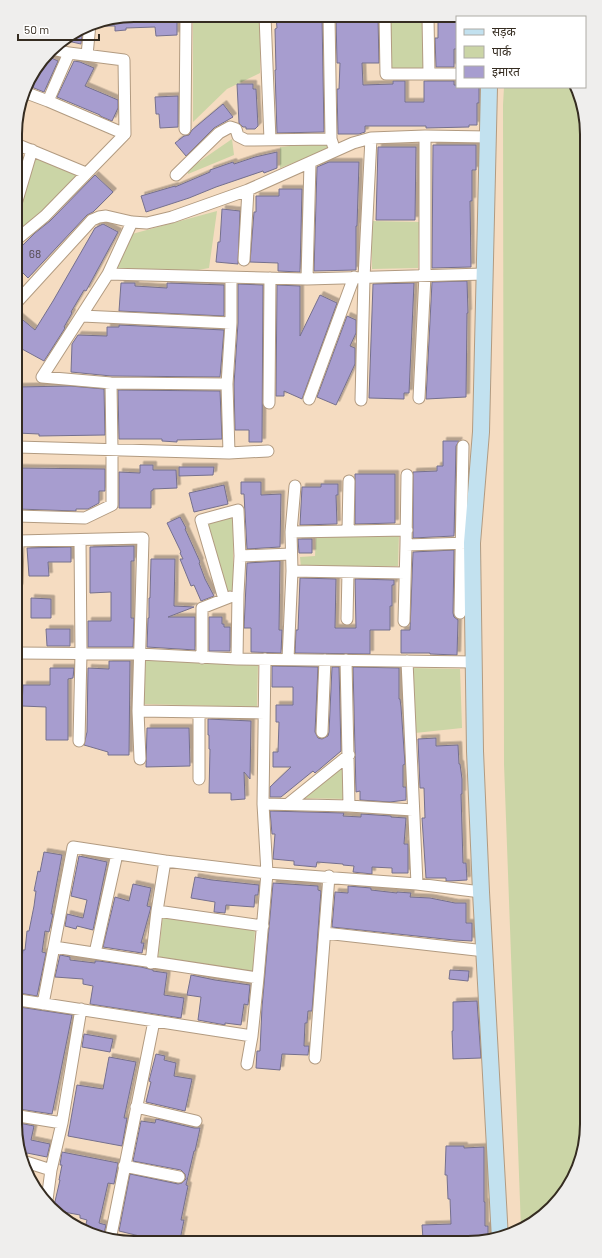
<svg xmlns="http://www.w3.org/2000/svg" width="602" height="1258" font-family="Barlow,'Noto Sans Devanagari',sans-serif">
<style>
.green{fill:#cbd5a6}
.building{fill:#a79dcf;stroke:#75708d;filter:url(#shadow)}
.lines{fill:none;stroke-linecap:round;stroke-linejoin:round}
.street-casing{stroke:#b29b81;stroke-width:13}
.secondary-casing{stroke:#b29b81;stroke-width:18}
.street{stroke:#fff;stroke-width:11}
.secondary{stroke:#c2e1ef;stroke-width:16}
.labels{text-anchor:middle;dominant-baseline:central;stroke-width:3.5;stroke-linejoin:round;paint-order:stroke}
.number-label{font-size:12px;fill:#52484c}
.rim{fill:none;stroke:#352c21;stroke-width:2}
</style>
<defs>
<filter id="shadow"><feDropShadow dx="3.5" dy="-3.5" stdDeviation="0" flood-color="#0004"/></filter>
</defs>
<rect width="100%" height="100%" fill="#f5dcc1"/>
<path class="green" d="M193,15L260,16V73L227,89L193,122Z
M389,17H425L427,69L392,70Z
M504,87H573L583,103L587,1132L578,1170L558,1202L534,1223L521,1229L504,764L503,105Z
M232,139L234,155L188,174L187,170Z
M328,142L330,149L280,168V147Z
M34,158L78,175L46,210L16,236V213Z
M217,211L209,268L187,272L116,269L132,234Z
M372,221L419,222L418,268L372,269Z
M233,515V590L226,593L205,522Z
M399,534L398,566L301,568L300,557L315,556L316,536Z
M144,660L258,665L257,707L143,704Z
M412,668L460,669L462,728L415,733Z
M346,762L347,799L298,798Z
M163,915L255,929L253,973L158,958Z"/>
<path class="building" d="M134,15H174L175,22H177V35L156,36L155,27L126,28V30L115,31V26H97V22Z
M276,16H322L324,132L277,133L275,70H276L275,29L277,28Z
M336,16L378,17L379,63H362L363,85L393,84V81H405V102H424V81H454V85H457V87H479V103H477V125H469V127L426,128V126H365V132L359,134H338L337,89H339L340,63H337Z
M438,17H457V49H454V67H436L435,38H438Z
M83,28L81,44L63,40L74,33Z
M47,56L58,61L44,92L29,86L34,75H32Z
M74,61L80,62L94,68L85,86L118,100V108L112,121L100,116V115L57,97Z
M237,84H253V89H256L258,126L255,129H246V127H243L239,123Z
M178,96V127L160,128L159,114H156L155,97Z
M223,104L233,117L214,128L186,156L175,143L184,136L189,135L192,130Z
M433,145H476V170H472V201H470L471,267L432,268Z
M378,147H416L415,220H376Z
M277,152V168L264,173L263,171L216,187L189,198L146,212L141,196L175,186V187L210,172V170L233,162L234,164L255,157Z
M329,162H359L357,226H356V270L314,271L317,167Z
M95,175L113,192L93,212L87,215L28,278L16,266V252L35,233L50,221Z
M279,189H302L300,272L278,271V263L250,262L254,212H256V196H279Z
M222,209L240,211L238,264L216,262L218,242H220Z
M103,224L118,232L86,291L84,290L71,312L72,313L64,327L65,328L44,361L22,349L17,355V315L35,330L53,301L95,228Z
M467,281L468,313H467L466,397L426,399L432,282Z
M121,283H135V286L167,288V283L224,285V316L119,311Z
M414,283L409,393H404V399L369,398L373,284Z
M238,284L263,285L262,442H249V430H235L234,384L238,323Z
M277,285L300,286V336L320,295L337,303L302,399L284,391V396H276Z
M347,316L356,320V333L350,346L355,348V364L336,405L317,397Z
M119,325L224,330L220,377L111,376L71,372L72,344L78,335L107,336V327H119Z
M70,386L104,389L105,435L39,436V434L17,433V387Z
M118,390L220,391L222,439L177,440V442L162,441V439H119Z
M443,441H459L456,446L454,536L413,538V472L437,471V466H443Z
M140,465H153V470H176L177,488L153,489V490L151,491V508H119V472L140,473Z
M179,467H214L213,475L179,476Z
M17,468L105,469V491H99V503L88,509H76V511L17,509Z
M355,474H395V523L355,524Z
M241,482H261V495L281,494L280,547L247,549L244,494H241Z
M321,484H338V495H336L337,524L300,525L302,487H321Z
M224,485L228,504L194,512L189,493Z
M180,517L186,528L185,529L200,562L199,563L205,579L214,596L201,601L194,585L191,586L180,559H183L180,553L181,552L167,523Z
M298,539H312V553H299Z
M134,546V561H131V618H134L133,647H88V621H111V592L90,593V547Z
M71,547V562H48L49,576H29L27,548Z
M454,550L453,613L454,617L458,620L457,655L430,654V653H401V630H410L413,552Z
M151,559H175L174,606L194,607L168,617H195V650L147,647L148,618H149V598H150Z
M280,561L279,630H282L281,653L251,652V628H244L247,563Z
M300,578L336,579L335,628H356L355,579L394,580V585H392V606H390V630H370V654L295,653L296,630H298Z
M31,598L51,599V618H31Z
M209,617H222V624H224V627H230V651H209Z
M46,629H70V646H47Z
M109,661H130L129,755H108V752L84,745L87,732L88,668L109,669Z
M272,666L318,667L315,732L318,738L322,739L328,736L329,732L332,667H339L341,751L315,773L313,771L281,797H270V787L291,767H273V752H278L279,722H276V705H293V687H272Z
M353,667L399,668V699H400L401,707L405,764L403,765V787H406V800L390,802L360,800V791L356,792Z
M50,668H74L73,678L68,679V740H46V707L22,706L23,685H50Z
M208,719L251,721L250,779L244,772L245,799L231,800V793H209L210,749H209V735H208Z
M147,728H189L190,766L146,767Z
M436,738V746L458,745L459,764H460L462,779V794H461L463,863H466L467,880L450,881H446V878H426L422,818H425L424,788H420L418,739Z
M270,811L344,813L343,816L361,817V814L391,816V817L406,818L404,844H408V873H392V868L372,867V874L353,872L354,866L343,865V864L317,862L316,867L294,865V861L273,859L275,834H272Z
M44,852L62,855L51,914H53L49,932L45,931L42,952L46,953L37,996L19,993V983L23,950H25L27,931H29L34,906L36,891H34L38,871L40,872Z
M79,856L107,862L93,930L77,926L76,929L65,926L67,914L83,918L87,900L71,896Z
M195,877L212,880L259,885L258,895H255L254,907L226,905L225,913L214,912L215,902L191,898Z
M273,883L318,886V890L321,891L312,1011H308L307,1023H305L304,1046H309L308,1055L282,1054L280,1070L256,1068L257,1051H260L262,1007Z
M133,884L151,888L147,906L151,907L141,943H144L142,953L103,947L115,897L129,901Z
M348,886L371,888V890L397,893V892L411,893L410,897L430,898L455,903H466V923H472V941L454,940L332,927L335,892L348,893Z
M60,955L70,957V960L95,963V961H99L141,967L153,970V971L167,973L164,995L184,998L181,1018L90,1004L93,986L83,984V979L55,977Z
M450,970L469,971L468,981L449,979Z
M191,975L215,980L250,985L248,1005L244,1004L241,1025L225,1023V1025L198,1020L201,997L187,995Z
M477,1001L481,1058L453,1059L452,1031H453V1002Z
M19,1007L72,1015L52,1114L19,1109Z
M84,1034L113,1039L110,1052L82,1047Z
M156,1054L165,1056L164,1060L176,1063L174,1076L192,1079L185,1111L146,1102L151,1082L149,1081Z
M109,1057L136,1062L124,1118H127L122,1146L68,1136L77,1085L103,1089Z
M156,1119L194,1128H200L195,1151H194L186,1185L188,1186L181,1220H184L180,1240L160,1241L119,1231L130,1174L178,1184L182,1183L186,1179L185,1174L181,1170L133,1161L141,1121L155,1123Z
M19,1123L34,1126L31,1140L50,1144L47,1157L27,1153V1155H19V1147L22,1138L19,1137Z
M446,1146H464V1148L484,1147V1202H485V1226H488V1239H423L422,1225L451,1224L450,1199H448L447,1175H445Z
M62,1152L118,1163L114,1184L108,1183L99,1223L106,1225L103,1237L85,1228L87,1220L80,1218V1215L53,1210L60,1180H59L62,1165H60Z"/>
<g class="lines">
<g class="street-casing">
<path id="street" d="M265,16L270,140
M329,16L331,139L333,145
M385,17L386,74H457
M428,17L429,74
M87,55L90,24
M24,92L48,101L125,134
M48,101L69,53
M185,129L186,15
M16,144L86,173
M176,175L219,133L230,127L236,129L238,136L246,140L331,139
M16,204L32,150
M132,222L108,274L42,377L111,383L227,384
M16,240L45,216L125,134L124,60L69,53L52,49
M244,260L248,190
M108,274L307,279L484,274
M307,279L310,163
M17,302L92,220L99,217L106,216L132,222L147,223L172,217L248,190L353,143L371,138L425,136L488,137
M82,316L231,323
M419,398L425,275V136
M309,399L354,277
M361,400L364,278L371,138
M269,403L270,278
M17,447L229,453L268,451
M229,453L227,384L231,323V278
M17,516L85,518L112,505V450L111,383
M348,531L349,481
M291,532L407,530
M406,545L468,543
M240,556L291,554
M292,571L405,573
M17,583L18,541L143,538L138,711L140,759
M224,599L201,520L238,510L240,556L238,594L237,659
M460,613L463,446
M347,619L348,572
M404,621L406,545L407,475
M18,653L139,654L237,659L475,662
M202,658V608L230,597
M288,659L292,571L291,532L295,486
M346,660L349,806
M407,661L417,884
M138,711L264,713
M322,732L325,660
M79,741L81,653L80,540
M199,779V713
M263,804L349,806L413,810
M288,804L349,755
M157,911L263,926
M325,933L485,951
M54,947L258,978
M95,953L117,854
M151,963L157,911L165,861
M19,1000L252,1036
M43,1004L73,847L165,861L267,873L417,884L481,892
M315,1058L329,876
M247,1064L252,1036L258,978L267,873L263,804L265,659
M136,1107L196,1121
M19,1116L62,1123
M23,1161L51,1170
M124,1166L179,1177
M47,1200L51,1170L62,1123L81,1009
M110,1238L124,1241
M110,1240L154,1021"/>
</g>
<g class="secondary-casing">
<path id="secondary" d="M489,87L481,432L472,543L475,751L481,892L500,1239"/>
</g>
<use href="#street" class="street"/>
<use href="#secondary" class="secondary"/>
</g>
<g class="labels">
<g class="number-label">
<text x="35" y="253">68</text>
</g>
</g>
<path d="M0 0H602V1258H0ZM134 22H468A112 112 0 0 1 580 134V1124A112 112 0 0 1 468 1236H134A112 112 0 0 1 22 1124V134A112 112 0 0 1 134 22Z" fill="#efeeed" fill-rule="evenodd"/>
<path class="rim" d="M134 22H468A112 112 0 0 1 580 134V1124A112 112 0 0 1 468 1236H134A112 112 0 0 1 22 1124V134A112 112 0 0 1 134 22Z"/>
<rect x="456" y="16" width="130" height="72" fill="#ffffff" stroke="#aeaba6"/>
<rect x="464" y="29" width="20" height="6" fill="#c2e1ef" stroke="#aeaba6"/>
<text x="492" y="36" font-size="12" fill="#352c21">सड़क</text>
<rect x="464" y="46" width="20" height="12" fill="#cbd5a6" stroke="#aeaba6"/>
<text x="492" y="56" font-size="12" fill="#352c21">पार्क</text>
<rect x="464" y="66" width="20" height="12" fill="#a79dcf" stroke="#aeaba6"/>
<text x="492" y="76" font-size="12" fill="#352c21">इमारत</text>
<path d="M18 34v6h81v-6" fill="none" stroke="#352c21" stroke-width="2"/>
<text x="24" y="34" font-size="12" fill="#352c21" stroke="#ffffff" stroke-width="3" paint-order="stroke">50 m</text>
</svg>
